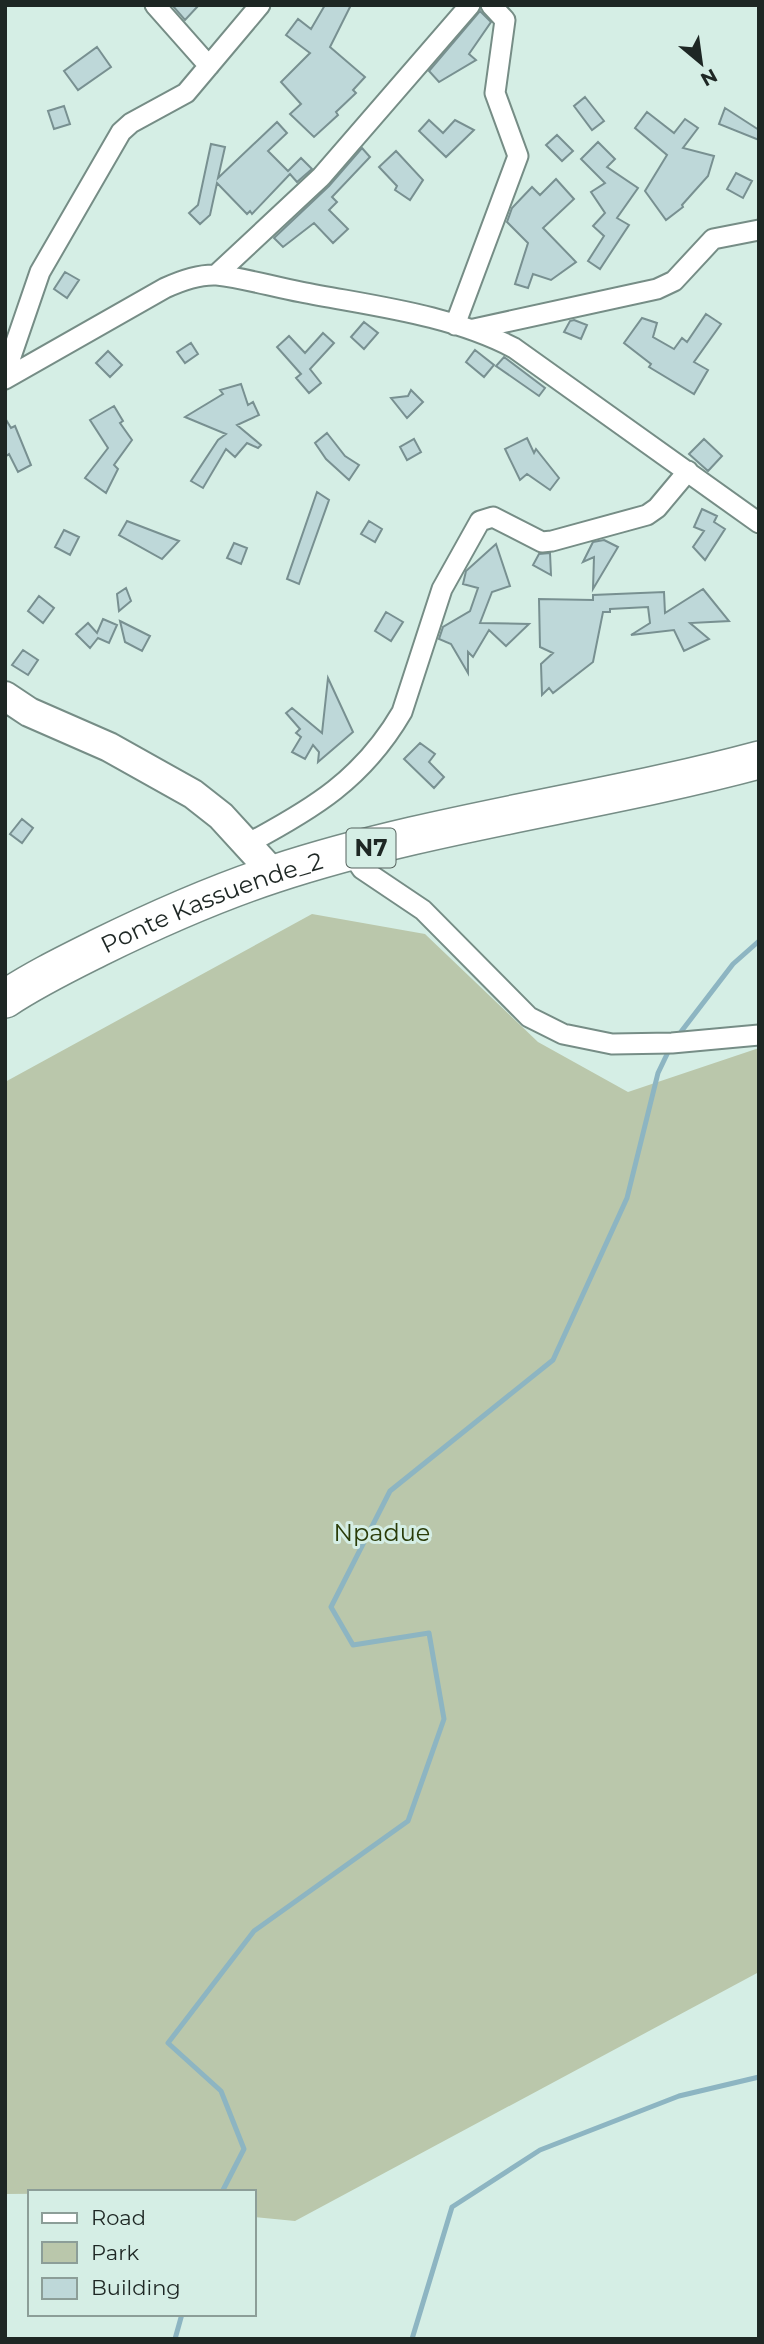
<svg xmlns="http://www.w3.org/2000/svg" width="764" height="2344" font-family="Montserrat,sans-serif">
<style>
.green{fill:#bac7ab}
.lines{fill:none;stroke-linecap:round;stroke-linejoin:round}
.stream{stroke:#8db5c2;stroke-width:5}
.building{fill:#bed8d9;stroke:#789091;stroke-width:2}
.street-casing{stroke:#768d86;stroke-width:23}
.secondary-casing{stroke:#768d86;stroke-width:32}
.highway-casing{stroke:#768d86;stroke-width:40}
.street{stroke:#fff;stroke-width:19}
.secondary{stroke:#fff;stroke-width:28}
.highway{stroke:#fff;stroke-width:37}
.labels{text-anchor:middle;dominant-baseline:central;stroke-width:6;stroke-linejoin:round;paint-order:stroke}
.shield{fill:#d5eee5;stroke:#55635e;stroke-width:2}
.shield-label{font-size:23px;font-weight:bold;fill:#1e2724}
.street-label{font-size:24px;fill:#1e2724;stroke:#d5eee5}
.park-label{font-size:24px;fill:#2a3c09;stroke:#d5eee5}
</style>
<rect width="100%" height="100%" fill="#d5eee5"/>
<path class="green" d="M312,914L425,934L538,1042L628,1092L759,1048V1972L295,2221L254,2217V2192L5,2194V1082Z"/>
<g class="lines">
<path class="stream" d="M677,1037L733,964L759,941
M222,2192L244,2149L221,2091L168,2043L254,1931L408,1821L444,1719L429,1633L353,1645L331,1607L390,1491L553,1360L627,1198L658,1073L670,1048
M175,2339L182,2314
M412,2339L452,2207L540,2150L679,2096L759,2077"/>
</g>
<path class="building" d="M172,5H199L185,20Z
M325,5H351L330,47L365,77L353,90L356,93L336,112L338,115L314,137L290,114L301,104L281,82L310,53L286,35L298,19L311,29Z
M480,11L491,22L469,54L476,60L439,82L429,71Z
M97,47L111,67L78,90L64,71Z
M585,97L604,121L592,130L574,106Z
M64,106L70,124L54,129L48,111Z
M725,108L759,130V140L719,124Z
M647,112L674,133L685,119L698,128L683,148L714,156L708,176L682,205L683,207L666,220L645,191L667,155L635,128Z
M429,120L443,133L455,120L474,130L446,157L419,131Z
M277,122L287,133L268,151L288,171L301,158L312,169L297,182L290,174L252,214L250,211L247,214L217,183L210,215L200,224L189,213L198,205L211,144L225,147L218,178Z
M557,135L573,151L562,161L546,145Z
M598,142L615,159L607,167L638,188L617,218L629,225L600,269L588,261L604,236L593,226L605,213L591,192L605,183L581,159Z
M362,148L370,157L332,197L337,202L329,210L348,229L333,243L314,223L283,247L274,238L329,186Z
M396,151L423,180L410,200L395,190L397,186L379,167Z
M736,173L752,181L743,198L727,189Z
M556,179L574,199L543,228L576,262L551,280L533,274L528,288L515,284L528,243L507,222L512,208L532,187L540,195Z
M65,272L79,280L67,298L54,289Z
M706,314L721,324L694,362L708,370L694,394L649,367L651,364L624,343L642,318L657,323L653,337L674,349L682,338L687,342Z
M574,320L587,325L581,339L564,332L570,321Z
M364,322L378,333L364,349L351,337Z
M323,333L334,343L310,369L321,383L309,393L296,378L301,374L277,347L289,336L305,353Z
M191,343L198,354L185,363L177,352Z
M475,350L494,365L484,377L466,362Z
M108,351L122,365L110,377L96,363Z
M504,357L545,388L539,396L496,366Z
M241,384L248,405L253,402L259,415L237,425L261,445L258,448L247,443L235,457L226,449L203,488L191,481L218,440L226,434L185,417L223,394L220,390Z
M411,390L423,402L407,418L391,398L408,396Z
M114,406L123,421L120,423L132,440L114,465L118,469L106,493L85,478L108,448L90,420Z
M5,418L11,428L15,426L31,465L18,472L9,454L5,457Z
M327,433L345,456L359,465L349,480L326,459L315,443Z
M527,438L534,453L536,449L559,478L550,490L527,474L520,480L505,449Z
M414,439L421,452L407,460L400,447Z
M704,439L722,456L708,471L689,454Z
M317,492L329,500L299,584L287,579Z
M702,509L717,516L714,522L725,529L705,560L693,547L704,531L694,527Z
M127,521L179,541L162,559L119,535Z
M369,521L382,529L375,542L361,534Z
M64,530L79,537L70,555L55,547Z
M604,540L618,547L593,589L594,557L583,562L593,542Z
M234,543L247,548L241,564L227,558Z
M496,544L510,586L492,592L480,623L529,624L506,646L489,630L473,657L468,652V673L451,644L439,639L443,627L470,611L478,588L463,584L466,571Z
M550,553L551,575L533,565L539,554Z
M126,588L131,601L119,611L117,594Z
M703,589L729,621L690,623L709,639L684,651L674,630L631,635L650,623L648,607L610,609V612H603L593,662L553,693L549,688L542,695L541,664L553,653L540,647L539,599L593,600V595L664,592L665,613Z
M39,596L54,608L43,623L28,611Z
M386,612L403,622L391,641L375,631Z
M103,619L117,625L109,643L98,638L90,648L76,634L88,623L97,633Z
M120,621L150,636L142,651L125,642Z
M23,650L38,660L28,675L12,665Z
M328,678L353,732L318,762L319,752L313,745L305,759L292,752L301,737L296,733L300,729L286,713L292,708L322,733Z
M420,743L435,754L429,762L444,777L434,788L404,759Z
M22,819L33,828L22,843L10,834Z"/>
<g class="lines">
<g class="street-casing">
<path id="street" d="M155,5L209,66
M216,275L321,177L470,5
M455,325L518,156L495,93L505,20L491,5
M474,329L657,289L674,281L713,239L759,230
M5,374L40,272L121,132L131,123L186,93L260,5
M5,379L165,288C180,281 199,274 217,275C244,278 274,287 301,292C372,306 449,314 514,348L759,523
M247,844C313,809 363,779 402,712L442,589L480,521L493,517L542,542L552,541L647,515L657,508L688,471
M351,853L362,869L423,910L529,1017L563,1034L612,1044L672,1043L759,1035"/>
</g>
<g class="secondary-casing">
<path id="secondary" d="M5,696L29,712L109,747L193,794L221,816L274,874"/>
</g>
<g class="highway-casing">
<g id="highway">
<path id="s1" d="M5,999C35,979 66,964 98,948C155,920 213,894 274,874C432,822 599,803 759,760"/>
</g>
</g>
<use href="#street" class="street"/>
<use href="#secondary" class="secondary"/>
<use href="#highway" class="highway"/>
</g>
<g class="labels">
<rect class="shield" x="346.5" y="828.5" width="49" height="39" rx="5"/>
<g class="shield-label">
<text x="371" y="848">N7</text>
</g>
<g class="street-label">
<text stroke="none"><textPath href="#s1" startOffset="229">Ponte Kassuende_2</textPath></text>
</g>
<g class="park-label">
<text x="382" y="1532">Npadue</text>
</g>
</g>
<rect width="764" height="2344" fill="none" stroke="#1e2724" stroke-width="14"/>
<rect x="28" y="2190" width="228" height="126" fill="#d5eee5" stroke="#8c9e98" stroke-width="2"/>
<rect x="42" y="2213" width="35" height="10" fill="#ffffff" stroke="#8c9e98" stroke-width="2"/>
<text x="91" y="2225" font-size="21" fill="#1e2724">Road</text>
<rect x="42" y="2242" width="35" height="21" fill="#bac7ab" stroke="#8c9e98" stroke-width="2"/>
<text x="91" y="2260" font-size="21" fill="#1e2724">Park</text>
<rect x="42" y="2278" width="35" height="21" fill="#bed8d9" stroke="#8c9e98" stroke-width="2"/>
<text x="91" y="2295" font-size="21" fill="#1e2724">Building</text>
<g transform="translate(701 63) rotate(151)" stroke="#d5eee5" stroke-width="5" paint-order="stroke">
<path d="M0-5L12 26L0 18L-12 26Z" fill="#1e2724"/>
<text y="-10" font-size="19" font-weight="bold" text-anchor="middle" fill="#1e2724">N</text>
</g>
</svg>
